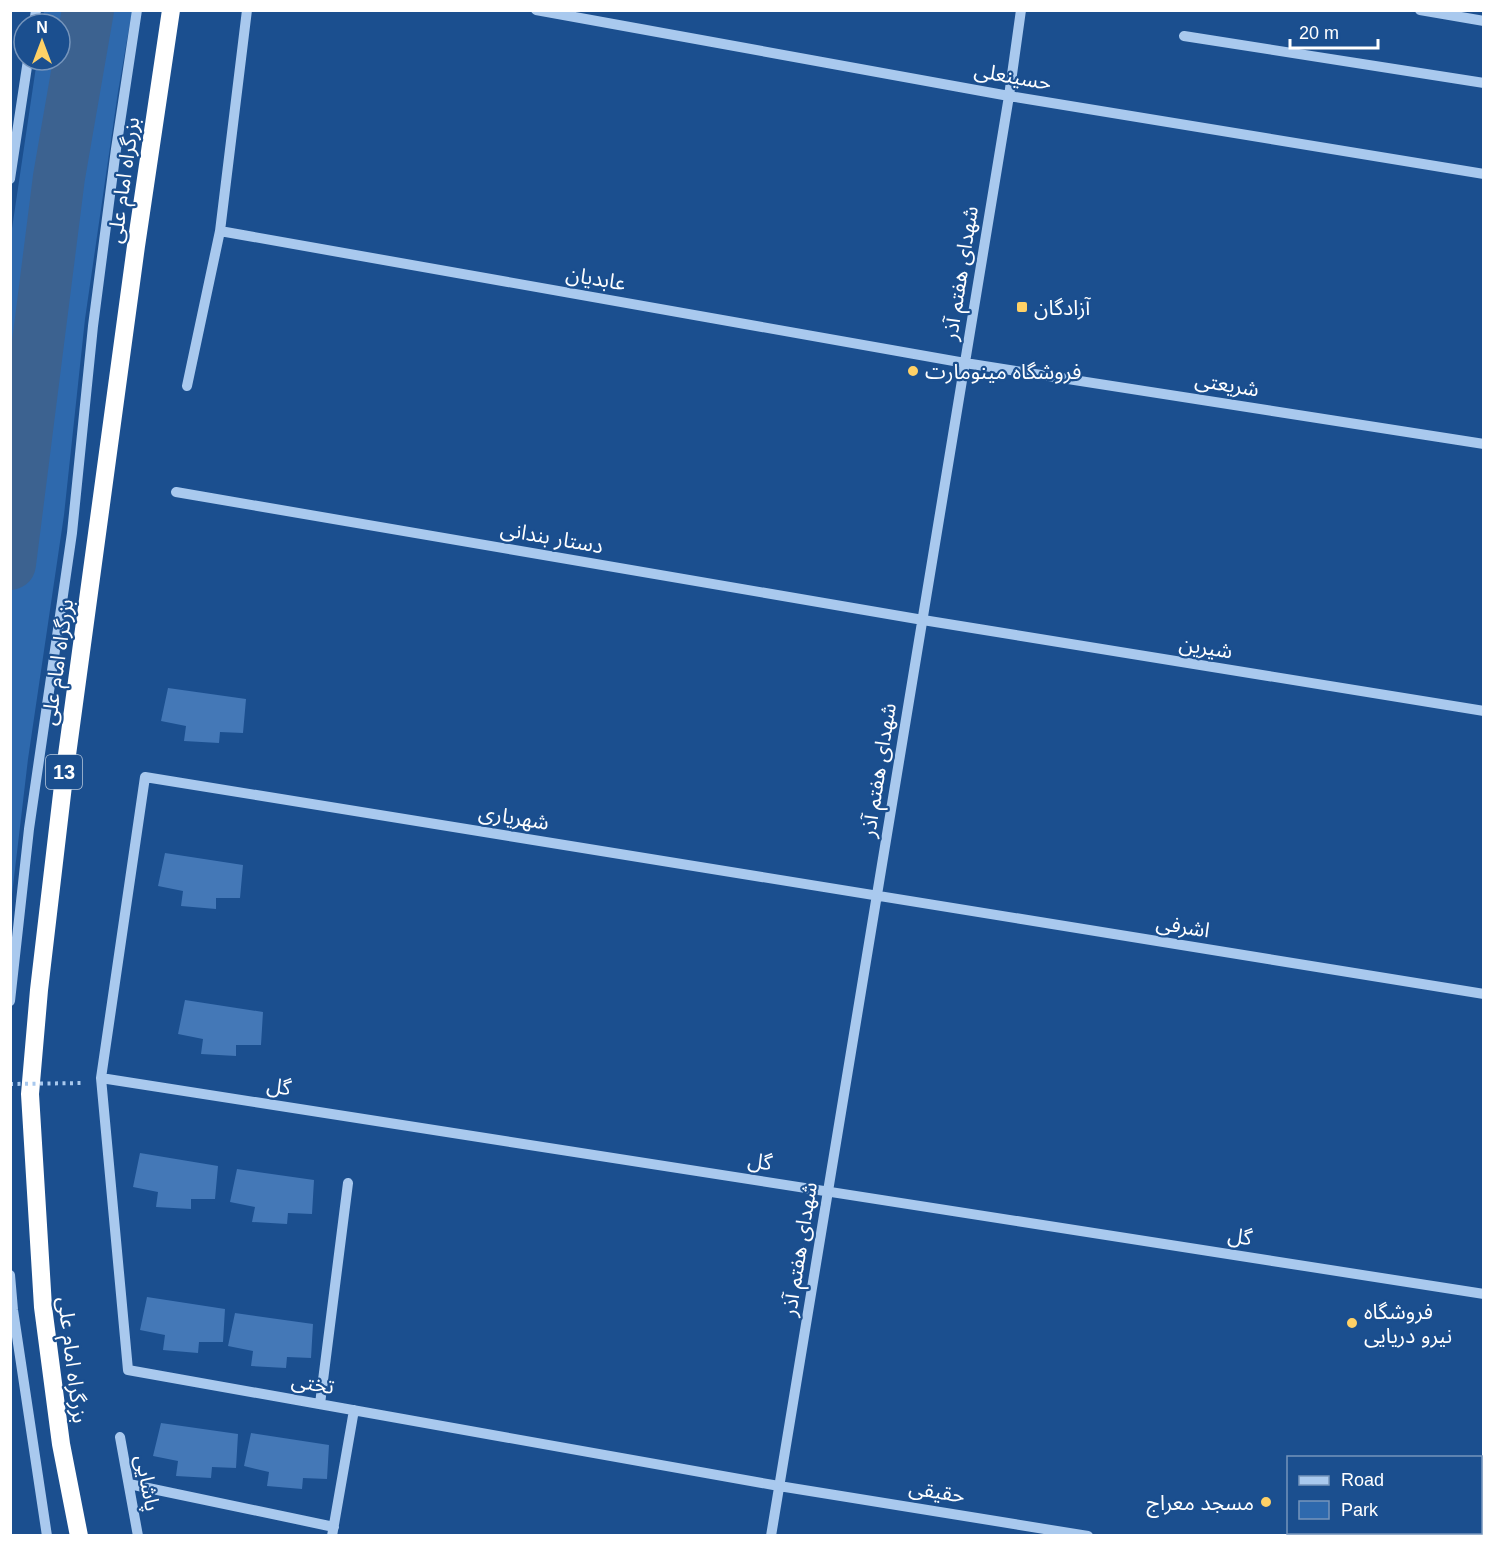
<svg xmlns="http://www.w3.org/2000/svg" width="1494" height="1546" font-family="Helvetica,'Noto Sans Arabic',sans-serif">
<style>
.green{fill:#2e69ad}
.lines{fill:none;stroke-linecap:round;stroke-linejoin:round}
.river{stroke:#3c6290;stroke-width:52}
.building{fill:#4478b7}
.minor{stroke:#a9c9ee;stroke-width:10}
.highway{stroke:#fff;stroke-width:18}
.path-bridge{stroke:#a9c9ee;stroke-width:4;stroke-dasharray:3 4.5;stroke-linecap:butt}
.poi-dot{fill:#ffd166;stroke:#1b4f8f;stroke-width:2}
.labels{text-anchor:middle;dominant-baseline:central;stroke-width:4.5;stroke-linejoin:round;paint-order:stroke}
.shield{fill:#1b4f8f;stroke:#bbcadd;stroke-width:1.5}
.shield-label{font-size:20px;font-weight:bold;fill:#fff}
.street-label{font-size:21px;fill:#fff;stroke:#1b4f8f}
.poi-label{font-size:21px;fill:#fff;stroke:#1b4f8f;text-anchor:start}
</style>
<rect width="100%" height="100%" fill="#1b4f8f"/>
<path class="green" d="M44,11H132L118,92L85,319L64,515L28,759L11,903L10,242L37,60H60V24H42Z"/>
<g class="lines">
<path class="river" d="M10,564L59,177L88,10"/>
</g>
<path class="building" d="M168,688L246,699L243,733L220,732L219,743L184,741L186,726L161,721Z
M165,853L243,865L240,898H216V909L181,906L183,891L158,886Z
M185,1000L263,1012L261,1045H236V1056L201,1054L203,1039L178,1034Z
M140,1153L218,1166L215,1199H191V1209L156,1207L158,1192L133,1187Z
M237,1169L314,1180L312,1214L288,1213L287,1224L252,1222L255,1207L230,1202Z
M147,1297L225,1309L223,1342H199L198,1353L163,1350L165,1335L140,1330Z
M235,1313L313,1324L311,1358L287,1357L286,1368L251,1366L253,1351L228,1346Z
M161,1423L238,1434L236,1468L212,1467L211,1478L176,1476L178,1461L153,1456Z
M251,1433L329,1445L327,1479L303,1478L302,1489L267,1486L269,1472L244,1466Z"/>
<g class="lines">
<path class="minor" d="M536,10L1009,96L1484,174
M1420,10L1484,21
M34,24L36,10
M1184,36L1484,83
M10,179L28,60
M220,231L965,363L1484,444
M187,386L220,231L247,10
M176,492L923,620L1484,711
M10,1001L29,829L72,533L93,326L116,149L137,10
M101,1078L1484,1294
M10,1275L13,1310L47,1536
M320,1404L348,1183
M120,1437L138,1536
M129,1484L334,1527
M332,1536L354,1410
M771,1536L1009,96L1021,10
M1088,1536L779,1486L128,1370L101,1078L145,777L1484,994"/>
<path class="highway" d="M79,1536L61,1444L43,1307L30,1094L39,990L64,777L136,246L171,10"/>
<path class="path-bridge" d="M10,1084L83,1083"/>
</g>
<g class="poi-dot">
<rect x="1016" y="301" width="12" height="12" rx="3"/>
<circle cx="913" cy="371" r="6"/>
<circle cx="1352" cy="1323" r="6"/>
<circle cx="1266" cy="1502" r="6"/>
</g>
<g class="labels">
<rect class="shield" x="46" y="755" width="36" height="34" rx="4.5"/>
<g class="shield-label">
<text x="64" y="772">13</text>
</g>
<g class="street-label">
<text transform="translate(1013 76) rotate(10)">حسینعلی</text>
<text transform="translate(123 180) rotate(-82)">بزرگراه امام علی</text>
<text transform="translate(960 273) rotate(-81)">شهدای هفتم آذر</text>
<text transform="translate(596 278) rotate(10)">عابدیان</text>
<text transform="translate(1227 384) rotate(9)">شریعتی</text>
<text transform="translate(552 537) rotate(10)">دستار بندانی</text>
<text transform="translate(1206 647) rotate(9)">شیرین</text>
<text transform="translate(57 662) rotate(-82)">بزرگراه امام علی</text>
<text transform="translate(878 770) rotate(-81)">شهدای هفتم آذر</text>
<text transform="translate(514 817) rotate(9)">شهریاری</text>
<text transform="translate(1183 926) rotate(9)">اشرفی</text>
<text transform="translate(279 1086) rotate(9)">گل</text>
<text transform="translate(760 1161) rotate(9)">گل</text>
<text transform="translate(1240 1236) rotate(9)">گل</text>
<text transform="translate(799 1249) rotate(-81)">شهدای هفتم آذر</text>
<text transform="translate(73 1360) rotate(83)">بزرگراه امام علی</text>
<text transform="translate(313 1383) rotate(10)">تختی</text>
<text transform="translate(148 1483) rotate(79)">پاشایی</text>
<text transform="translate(937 1491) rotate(9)">حقیقی</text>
</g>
<g class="poi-label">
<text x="1034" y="307">آزادگان</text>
<text x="925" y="371">فروشگاه مینومارت</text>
<text x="1364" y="1311">فروشگاه<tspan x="1364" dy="24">نیرو دریایی</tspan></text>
<text x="1254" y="1502" text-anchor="end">مسجد معراج</text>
</g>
</g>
<rect width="1494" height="1546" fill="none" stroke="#ffffff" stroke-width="24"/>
<rect x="1287" y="1456" width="195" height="78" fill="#1b4f8f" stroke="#7695bc" stroke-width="1.5"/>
<rect x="1299" y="1476" width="30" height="9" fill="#a9c9ee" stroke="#7695bc" stroke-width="1.5"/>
<text x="1341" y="1486" font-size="18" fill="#ffffff">Road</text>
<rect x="1299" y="1501" width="30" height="18" fill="#2e69ad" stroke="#7695bc" stroke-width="1.5"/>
<text x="1341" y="1516" font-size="18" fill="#ffffff">Park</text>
<g transform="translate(42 42)"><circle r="28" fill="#1b4f8f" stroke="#7695bc" stroke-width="1.5"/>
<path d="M0-4.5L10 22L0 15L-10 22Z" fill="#ffd166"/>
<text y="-9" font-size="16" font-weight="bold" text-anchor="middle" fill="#ffffff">N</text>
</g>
<path d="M1290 39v9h88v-9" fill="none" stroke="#ffffff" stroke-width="3"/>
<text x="1299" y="39" font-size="18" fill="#ffffff" stroke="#1b4f8f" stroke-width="4.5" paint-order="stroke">20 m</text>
</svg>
